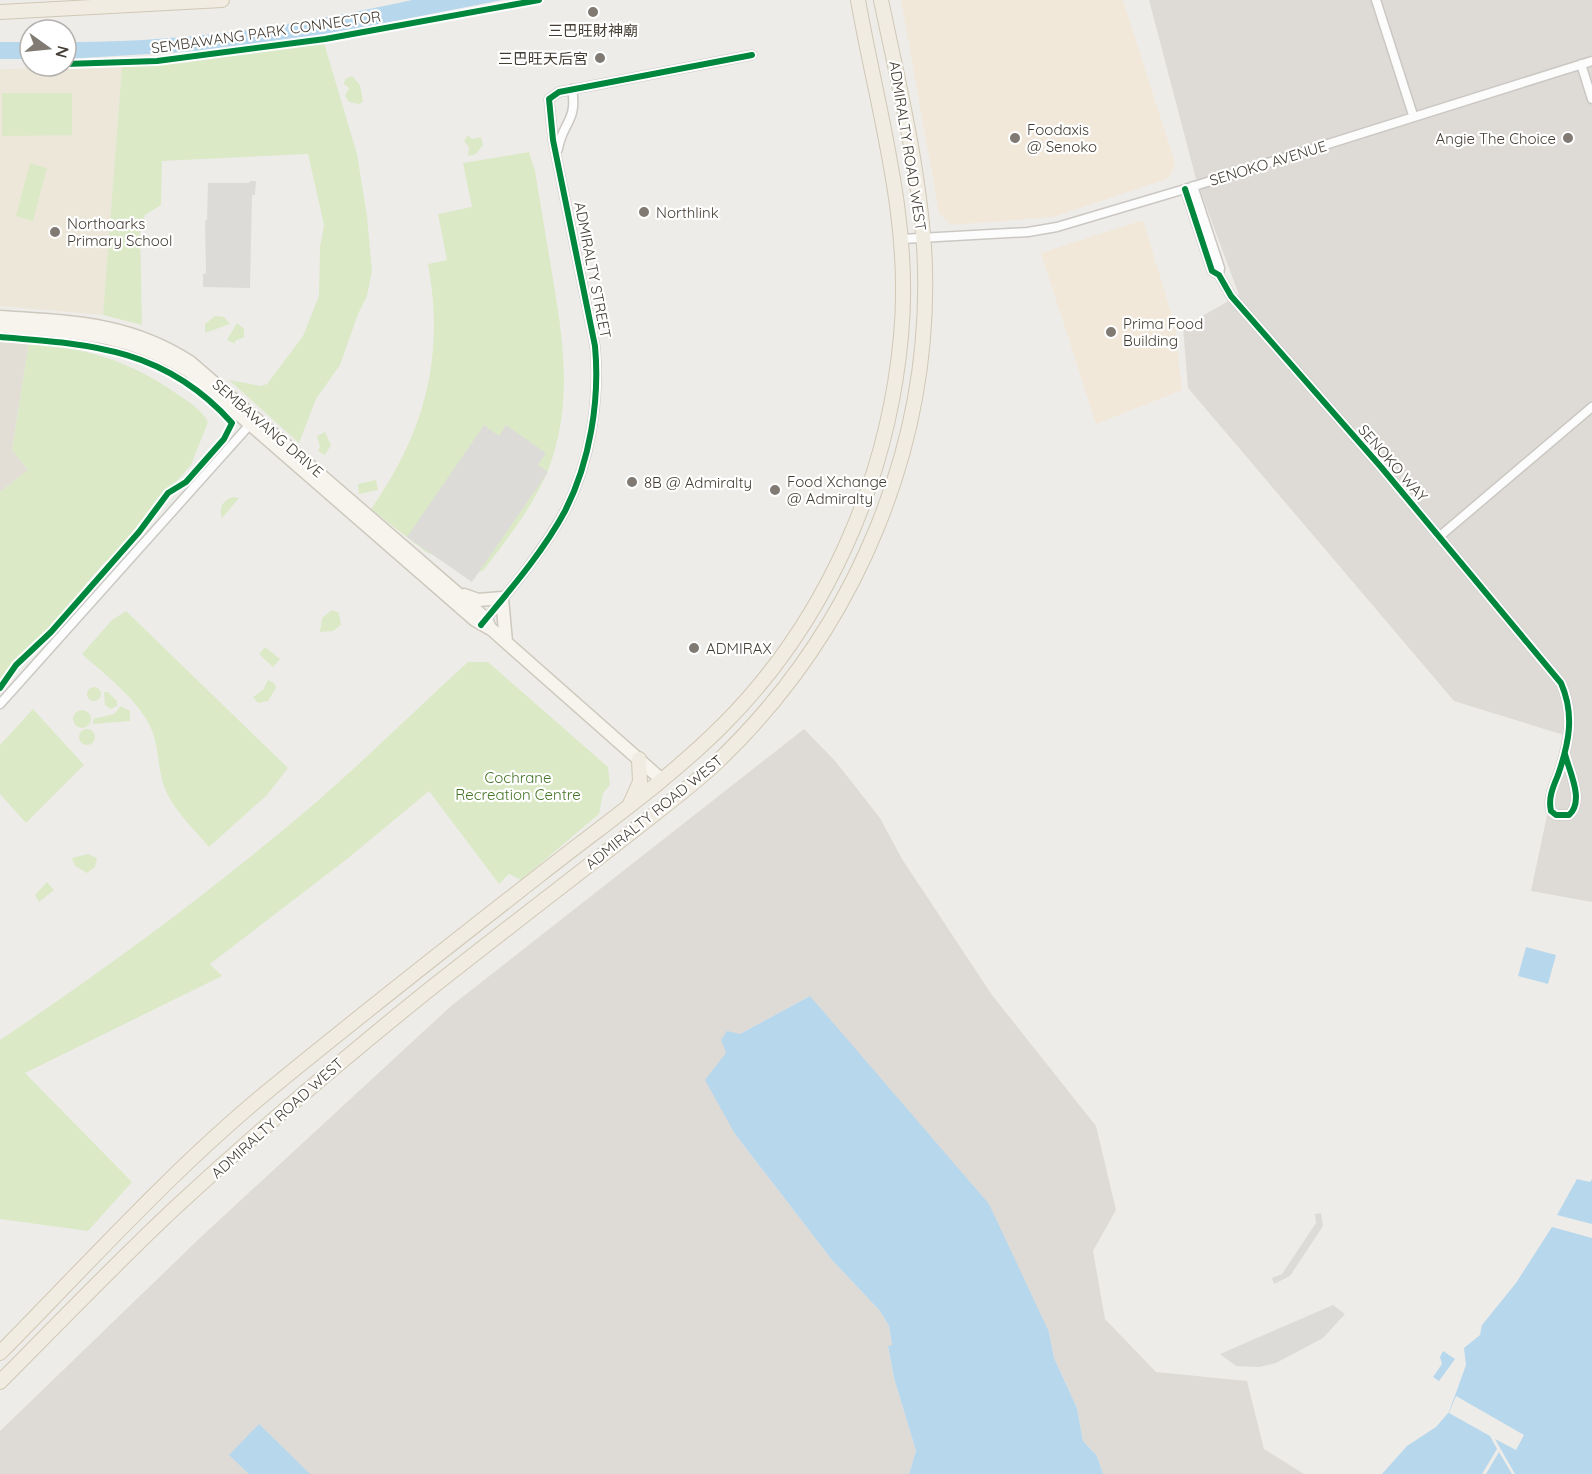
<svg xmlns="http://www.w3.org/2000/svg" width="1592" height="1474" font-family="Quicksand,'Noto Sans SC',sans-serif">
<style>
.residential{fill:#e3ded5}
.commercial{fill:#f1e8da}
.industrial{fill:#dedbd6}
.education{fill:#ece7d9}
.green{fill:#dbe9c7}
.parking{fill:#dddbd7}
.water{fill:#b7d7ed}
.pier{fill:#eeece8}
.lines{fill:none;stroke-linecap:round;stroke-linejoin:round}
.minor-casing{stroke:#cbc8c3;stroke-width:11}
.secondary-casing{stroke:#cec9be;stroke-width:15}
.primary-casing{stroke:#d0c8b5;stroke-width:16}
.minor{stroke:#fcfcfc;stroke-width:8}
.secondary{stroke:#f6f4ed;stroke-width:12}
.primary{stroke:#f1ece2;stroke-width:14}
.cycleway-casing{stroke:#fff;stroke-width:10}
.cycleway{stroke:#00873e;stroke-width:6}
.poi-dot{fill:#807a73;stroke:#fff;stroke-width:2}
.labels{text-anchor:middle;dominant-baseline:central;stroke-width:4.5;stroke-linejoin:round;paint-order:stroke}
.poi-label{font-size:15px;fill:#443d34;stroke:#fff;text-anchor:start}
.street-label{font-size:15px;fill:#443d34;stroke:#fff}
.park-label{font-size:15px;fill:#457428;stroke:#fff}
</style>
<rect width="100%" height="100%" fill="#eeece8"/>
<path class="residential" d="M0,340L29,342L12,450L28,470L0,492Z"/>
<path class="commercial" d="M901,0H1123L1175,163L1169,178L1053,217L951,225L939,213Z
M1143,220L1175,326L1182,390L1096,424L1041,253Z"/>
<path class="industrial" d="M1149,0H1592V902L1531,891L1564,735L1454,701L1188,388L1183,327L1239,295L1196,179Z
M804,729L836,762L880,818L902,859L992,995L1096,1126L1116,1210L1093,1251L1105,1319L1156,1372L1247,1381L1264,1449L1304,1474H1103L1097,1456L1083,1441L1077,1408L1054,1358L1049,1332L810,996L740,1034L726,1052L735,1134L832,1260L880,1311L889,1326L892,1345L888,1347L894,1378L916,1451L909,1474H0V1431L202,1236L451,1006Z"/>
<path class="education" d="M122,66L103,315L0,306V69Z"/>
<path class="green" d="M324,43L357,154L367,216L372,271L367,296L358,314L340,365L316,399L299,443L229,380L261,386L267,384L303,336L319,296L320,247L324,225L308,154L162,161L161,205L145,215L140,227L142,325L103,315L122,66L200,60Z
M352,76L360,85L363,102L359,104L349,102L345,96L349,88L344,84L345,79Z
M2,93H72V135L2,136Z
M468,135L472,139L481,137L483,145L476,154L468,156L469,147L464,141Z
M529,152L535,171C540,201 545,231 550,261C561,328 574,392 552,459C539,500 509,536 483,571L476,572L426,552L371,509C425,432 445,356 428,264L447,260L438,214L472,207L463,163Z
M30,163L47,168L33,221L16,216Z
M215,316L224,317L230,324L205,333V324Z
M237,323L244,329V337L235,341V344L227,340Z
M29,342C85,348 131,361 177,394C188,401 202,410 208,422L191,465L160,500L143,528L121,550L103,564L86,584L74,603L0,686V492L28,470L12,450Z
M325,432L331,445L325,455L318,451L320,447L317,436Z
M376,480L378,490L359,494L358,484Z
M233,497L239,498L222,518C218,508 223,500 233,497Z
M332,610L339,613L341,625L333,631L320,632L322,618Z
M126,611L288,768L267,795L209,847C193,828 170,807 163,783C157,763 159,743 149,724C134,696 105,675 82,654L112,620Z
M265,647L280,659L273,667L259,654Z
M468,662H488L608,767L610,785L603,793L599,814L521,880L509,874L499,884L429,791L347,859L210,964L222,976L25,1073L132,1182L88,1231L0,1219V1040C106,969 209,893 307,810C362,763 414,711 468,662Z
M268,680L274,683L276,688L268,701L258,703L253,697L263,690Z
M87 694a7 7 0 1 1 14 0a7 7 0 1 1-14 0Z
M104,692H108L117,701V706L111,709L105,705Z
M121,706L130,711V721L93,724V719L114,714Z
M33,709L84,765L26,823L0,794V745Z
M73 719a9 9 0 1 1 18 0a9 9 0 1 1-18 0Z
M79 737a8 8 0 1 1 16 0a8 8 0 1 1-16 0Z
M88,854L97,858L95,867L87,873L75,866L72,858Z
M47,882L54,890L39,902L35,895Z"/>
<path class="parking" d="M250,181H256L255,195H252L250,288L203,287V274L206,273L205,221L207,220L208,183H249Z
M484,425L499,436L506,425L546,453L538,465L548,472L472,582L407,537Z
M1321,1213L1323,1226L1290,1276L1274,1284L1272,1278L1282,1274L1316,1223L1315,1214Z
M1333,1305L1345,1314L1323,1338L1276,1363L1259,1367L1236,1366L1220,1354Z"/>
<path class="water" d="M412,0H502L345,31L230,49L66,59V42C182,43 299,25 412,0Z
M0,42H30V59H0Z
M1526,947L1556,955L1548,984L1518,976Z
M810,996L989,1204L1049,1332L1054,1358L1077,1408L1083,1441L1097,1456L1103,1474H909L916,1451L894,1378L888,1346L892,1345L889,1326L880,1311L832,1260L735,1134L705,1080L726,1053L721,1040L727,1031L740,1034Z
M1577,1179L1590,1182L1592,1179V1224L1557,1215Z
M1552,1227L1592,1238V1474H1382L1407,1446L1436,1427L1449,1412L1466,1365L1464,1348L1480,1335L1482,1325L1516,1283Z
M1443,1351L1455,1359L1439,1381L1433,1377L1442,1364L1440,1357Z
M259,1424L310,1474H249L229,1455Z"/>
<path class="pier" d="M1456,1396L1524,1435L1516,1450L1495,1439L1515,1474H1512L1499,1452L1486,1474H1482L1497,1449L1490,1436L1449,1413Z"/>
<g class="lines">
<g class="minor-casing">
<path id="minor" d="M1376,0L1413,115
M1581,64L1592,99
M558,149C562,123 578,121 572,89
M1193,186L1220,268L1219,275
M1185,189L1212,271L1219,275L1231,296L1381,467L1561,683C1575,715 1569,743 1558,775C1553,787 1548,798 1551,811L1556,815H1569C1585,801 1569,771 1565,754
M902,239L1028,232L1057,227L1185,189L1592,61
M1440,536L1592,407
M483,623C512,588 543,551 565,511C590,463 600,400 595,346L553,140L549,99L559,92L752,55
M0,704L254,420"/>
</g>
<g class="secondary-casing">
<path id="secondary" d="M0,317C71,322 128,322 190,362L457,593L486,619L490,628L662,780
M0,326C73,333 123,331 189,371L475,620L489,628
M464,595L478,600L502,598L506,642"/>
</g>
<g class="primary-casing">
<path id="primary" d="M0,12L222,0
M630,804L640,782L639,759
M0,1353C88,1264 172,1170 268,1091C358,1017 450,945 541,874C603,825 667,781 723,725C826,622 888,480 901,336C912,220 878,113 858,0
M0,1382C59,1323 116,1263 177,1206C256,1133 337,1064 420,997C488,943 556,891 624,838C654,814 686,791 714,765C856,631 936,441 924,246C918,163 898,81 881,0"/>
</g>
<use href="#minor" class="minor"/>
<use href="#secondary" class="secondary"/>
<use href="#primary" class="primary"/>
<g class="cycleway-casing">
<path id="cycleway" d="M66,64L157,61L325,39L539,0
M1185,189L1212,271L1219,275L1231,296L1381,467L1561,683C1575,715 1569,743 1558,775C1553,787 1548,798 1551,811L1556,815H1569C1585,801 1569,771 1565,754
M0,337C92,344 166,349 232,423L224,439L186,482L168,493L139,532L51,632L16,665L0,688
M481,625C510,590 543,552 565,511C590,462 600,400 595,346L553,140L549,99L559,92L752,55"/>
</g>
<use href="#cycleway" class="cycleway"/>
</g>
<g class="poi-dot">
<circle cx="593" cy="12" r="6"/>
<circle cx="600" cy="58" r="6"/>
<circle cx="1015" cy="138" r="6"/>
<circle cx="1568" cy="138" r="6"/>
<circle cx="644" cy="212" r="6"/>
<circle cx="55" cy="232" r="6"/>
<circle cx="1111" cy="332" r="6"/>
<circle cx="632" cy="482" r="6"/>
<circle cx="775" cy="490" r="6"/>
<circle cx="694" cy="648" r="6"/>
</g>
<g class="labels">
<g class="poi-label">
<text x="593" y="30" text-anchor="middle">三巴旺財神廟</text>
<text x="588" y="58" text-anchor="end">三巴旺天后宮</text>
<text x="1027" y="129">Foodaxis<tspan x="1027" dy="17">@ Senoko</tspan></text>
<text x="1556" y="138" text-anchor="end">Angie The Choice</text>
<text x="656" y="212">Northlink</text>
<text x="67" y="223">Northoarks<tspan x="67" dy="17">Primary School</tspan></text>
<text x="1123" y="323">Prima Food<tspan x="1123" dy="17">Building</tspan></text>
<text x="787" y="481">Food Xchange<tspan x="787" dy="17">@ Admiralty</tspan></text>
<text x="644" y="482">8B @ Admiralty</text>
<text x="706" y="648">ADMIRAX</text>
</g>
<g class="street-label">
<text transform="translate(266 32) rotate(-8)">SEMBAWANG PARK CONNECTOR</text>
<text transform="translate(908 146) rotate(81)">ADMIRALTY ROAD WEST</text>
<text transform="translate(1268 163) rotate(-17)">SENOKO AVENUE</text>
<text transform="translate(593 270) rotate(79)">ADMIRALTY STREET</text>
<text transform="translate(268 428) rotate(41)">SEMBAWANG DRIVE</text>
<text transform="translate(1393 463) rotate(49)">SENOKO WAY</text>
<text transform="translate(654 812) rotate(-39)">ADMIRALTY ROAD WEST</text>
<text transform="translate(277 1118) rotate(-42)">ADMIRALTY ROAD WEST</text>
</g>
<g class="park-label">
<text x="518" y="777">Cochrane<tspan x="518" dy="17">Recreation Centre</tspan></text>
</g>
</g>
<g transform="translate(48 48) rotate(105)"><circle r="28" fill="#ffffff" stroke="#b4b1ae" stroke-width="1.5"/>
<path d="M0-4.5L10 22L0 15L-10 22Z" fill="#807a73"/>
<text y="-9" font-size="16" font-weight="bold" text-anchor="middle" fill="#443d34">N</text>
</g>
</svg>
